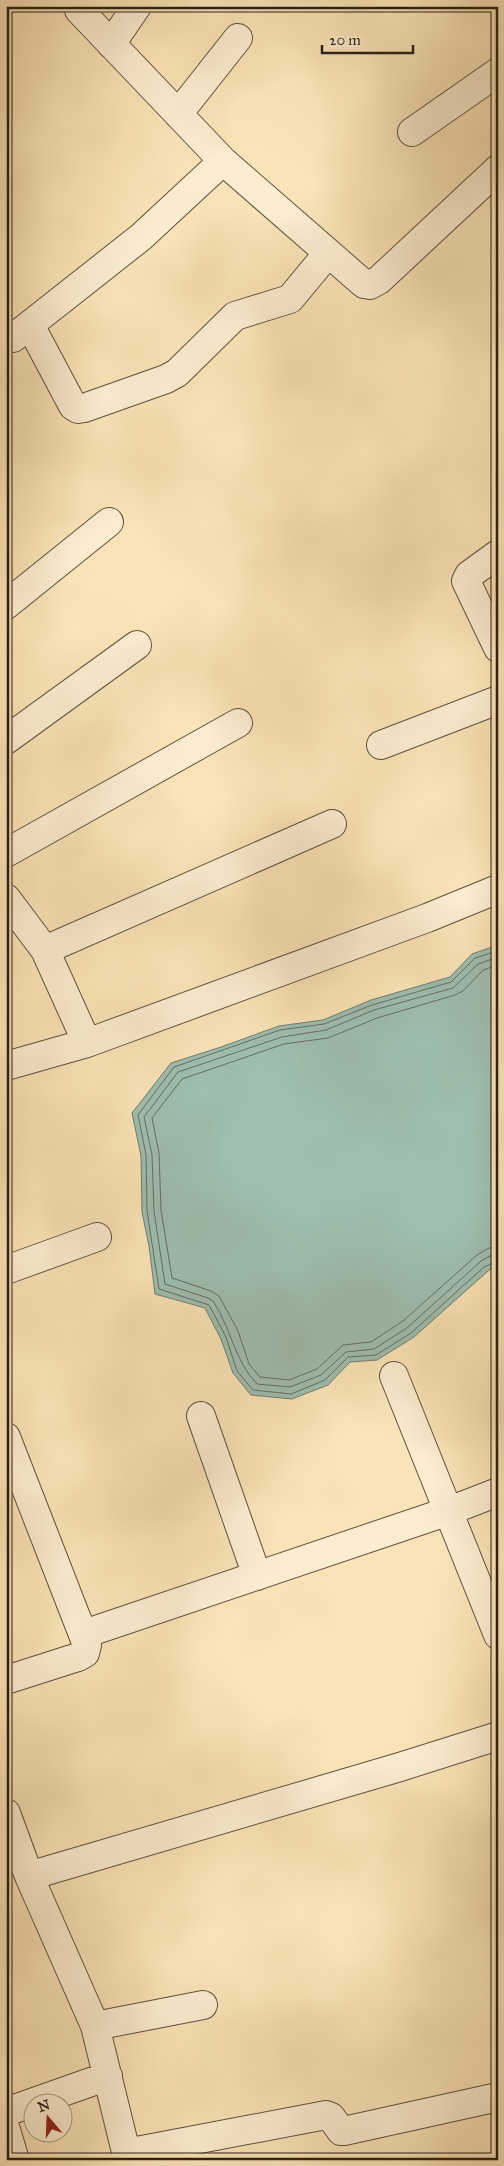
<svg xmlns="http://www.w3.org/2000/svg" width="504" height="2166" font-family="'IM FELL Great Primer',serif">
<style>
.water{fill:#9ebeaf;stroke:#707e72}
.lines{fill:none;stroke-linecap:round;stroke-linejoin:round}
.shore{stroke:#646e63;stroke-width:1}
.minor-casing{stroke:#5e503f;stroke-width:30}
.minor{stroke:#fcedd0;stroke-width:28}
</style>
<rect width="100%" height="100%" fill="#fae4b7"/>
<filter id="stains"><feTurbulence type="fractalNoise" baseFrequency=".004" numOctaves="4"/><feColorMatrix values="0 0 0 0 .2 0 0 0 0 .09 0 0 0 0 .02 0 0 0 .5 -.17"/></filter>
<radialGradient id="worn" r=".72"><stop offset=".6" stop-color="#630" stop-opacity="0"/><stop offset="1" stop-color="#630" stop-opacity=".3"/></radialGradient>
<path class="water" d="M498,945V1264L488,1271L414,1337L377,1360L350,1362L328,1385L292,1399L251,1395L233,1373L221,1339L205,1308L155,1294L149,1246L142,1212L141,1156L132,1113L171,1063L221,1047L279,1026L323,1020L371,1000L450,977L472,954Z"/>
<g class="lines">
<path class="shore" d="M498,951L475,958L451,982L372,1005L324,1024L280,1030L174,1067L138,1115L146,1155L147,1211L159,1289L209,1305L226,1337L237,1371L253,1390L291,1394L325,1380L348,1357L376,1355L411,1333L484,1267L498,1261
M498,957L478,964L453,988L374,1010L326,1030L282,1037L178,1072L144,1117L152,1155L154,1211L165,1284L208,1298L213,1301C231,1328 235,1362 257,1384L290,1387L321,1375L346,1352L374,1349L407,1328L481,1261L492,1255L498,1254
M498,965L483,970L463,991L455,995L377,1018L328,1038L284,1044L182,1079L152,1118L159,1153L161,1210L172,1278L211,1291L219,1296L238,1331L249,1364L260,1377L289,1380L317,1369L343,1345L371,1342L403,1321L477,1255L489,1248L498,1247"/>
<g class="minor-casing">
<path id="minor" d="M79,10L223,161L364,284L370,285L379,280L498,169
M111,44L137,6
M178,114L238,38
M412,132L498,72
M30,325L73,406L78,409L84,408L166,379L177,373L235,316L290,299L328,253
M6,339L13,338L141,237L223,161
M498,554L469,575L466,581L498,648
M6,605L109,522
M6,740L137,645
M381,745L498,700
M6,853L238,723
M6,898L45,950L87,1043
M45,950L332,824
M6,1066L87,1043L427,918L498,889
M6,1270L97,1237
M394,1376L498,1635
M201,1416L257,1576
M6,1437L87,1645L85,1653L78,1657L6,1680
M84,1634L449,1511L498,1492
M6,1813L29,1876L95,2026L128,2160
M29,1876L400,1767L498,1736
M95,2026L203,2005
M6,2112L108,2076
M6,2130L15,2160
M126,2153L326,2115L331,2117L341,2131H344L498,2097"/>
</g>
<use href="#minor" class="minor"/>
</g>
<rect width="504" height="2166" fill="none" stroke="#fae4b7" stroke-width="25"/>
<rect x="8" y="8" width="489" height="2151" fill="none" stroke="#2a1f17" stroke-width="2.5"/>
<rect x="12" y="12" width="479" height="2141" fill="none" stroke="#2a1f17"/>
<g transform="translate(48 2118) rotate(341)"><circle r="24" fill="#fcedd0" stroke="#a89b86"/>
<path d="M0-4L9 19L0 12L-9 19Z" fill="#8f2418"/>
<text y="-8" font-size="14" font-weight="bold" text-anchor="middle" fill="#2a1f17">N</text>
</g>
<path d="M322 45v8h91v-8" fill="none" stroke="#2a1f17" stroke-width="2.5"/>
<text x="329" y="45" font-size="15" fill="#2a1f17" stroke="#fcedd0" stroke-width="4" paint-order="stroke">20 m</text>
<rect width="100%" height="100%" filter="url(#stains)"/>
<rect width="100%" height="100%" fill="url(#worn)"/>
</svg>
